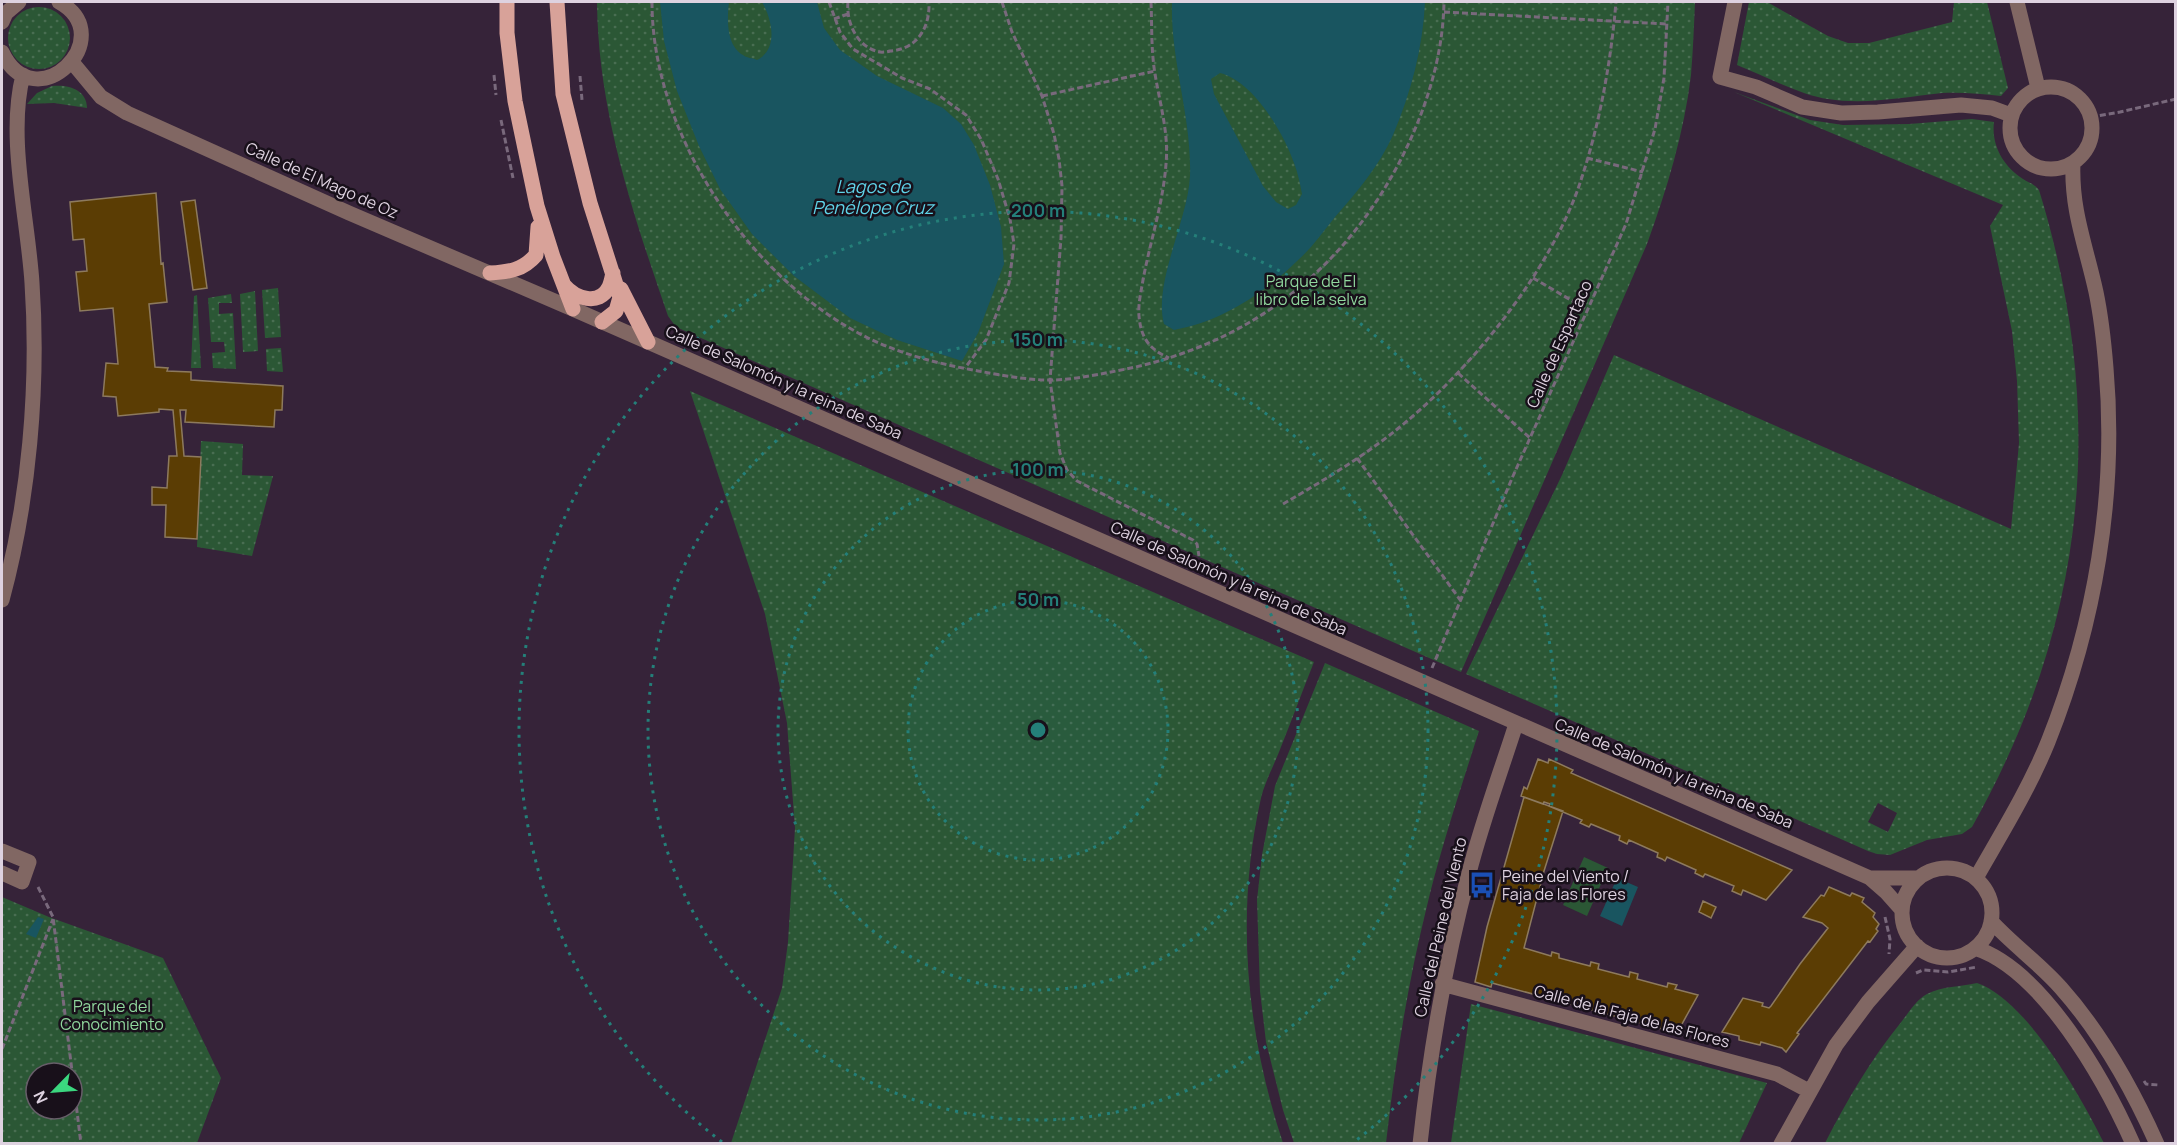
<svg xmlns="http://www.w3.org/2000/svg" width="2177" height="1145" font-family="Manrope,sans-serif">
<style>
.green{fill:url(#green-dots);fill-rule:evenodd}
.pitch{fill:#2b5735}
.water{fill:#195560;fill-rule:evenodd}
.building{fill:#5b3d04;stroke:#8d7a5e;stroke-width:1.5}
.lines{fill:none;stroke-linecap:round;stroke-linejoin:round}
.path{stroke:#79697c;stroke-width:3;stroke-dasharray:6 3;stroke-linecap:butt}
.minor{stroke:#816763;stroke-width:15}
.major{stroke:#d8a299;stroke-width:15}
.ring{fill:none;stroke:#247f79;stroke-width:3;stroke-dasharray:3 6}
.labels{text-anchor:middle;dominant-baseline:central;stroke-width:5;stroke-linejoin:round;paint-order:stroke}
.street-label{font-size:16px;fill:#ded2e0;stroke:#18101a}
.park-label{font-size:16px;fill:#90d79d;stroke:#18101a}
.poi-label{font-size:16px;fill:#ded2e0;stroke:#18101a;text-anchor:start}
.water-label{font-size:18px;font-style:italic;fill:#5fd3e8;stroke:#18101a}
.centre{fill:#247f79;stroke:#18101a;stroke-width:3}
.ring-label{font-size:18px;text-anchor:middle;font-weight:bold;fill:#247f79;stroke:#18101a;stroke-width:5;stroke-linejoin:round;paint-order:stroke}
</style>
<defs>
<pattern id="green-dots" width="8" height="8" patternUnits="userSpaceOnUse" patternTransform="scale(1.5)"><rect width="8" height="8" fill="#2b5735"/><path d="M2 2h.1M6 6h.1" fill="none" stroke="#496e52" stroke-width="1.8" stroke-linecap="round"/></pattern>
</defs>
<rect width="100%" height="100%" fill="#362339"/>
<path class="green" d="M597,2H1695C1694,26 1693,51 1691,75C1684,133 1667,189 1647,244L1461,672L676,327L668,316C633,214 598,111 597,2Z
M1749,2H1767L1828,36L1848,43H1869L1952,22L1954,2H1987L2008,88L2001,96C1982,94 1962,92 1942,93C1904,97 1866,105 1828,99C1803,96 1762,75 1737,65Z
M8 38a31 31 0 1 1 62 0a31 31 0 1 1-62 0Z
M52,86C69,84 87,90 87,108L54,103L27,104L37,93Z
M1734,92L1810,120L1843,125L1909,124L1972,119L1994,122C1991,146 2004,167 2023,179C2029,183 2035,184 2039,190C2108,414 2087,623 1972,827L1962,834L1927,840L1890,855L1877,854L1868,851L1466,674L1562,475L1614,355L2011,529L2019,443L2017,381L2012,331L1990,226L2003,205ZM1878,803L1897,813L1888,832L1868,822Z
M278,288L281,337L265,338L262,290Z
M255,291L258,351L243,352L240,294Z
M231,294L232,303H219V314L233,313L236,369L213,368L212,353L225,352L224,342H211L208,298Z
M197,295L201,368H191L194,296Z
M281,348L283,372L267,371L266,349Z
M690,391L1314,662C1302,692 1291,722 1279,752C1273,767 1265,782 1261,798C1235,913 1246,1032 1283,1143H731L782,988L788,942L795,828L787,723L765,614Z
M201,441L243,444L242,475L273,476L252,556L197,547Z
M1325,663L1479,731C1460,791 1440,850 1426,910C1407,987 1395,1065 1386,1143H1294L1283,1110L1266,1042L1260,991L1257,900L1262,855L1275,786Z
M2,897L49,917L163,958L221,1078L197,1143H2ZM36,1073H72V1109H36Z
M1977,983C2027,1000 2081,1097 2104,1143H1825C1847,1100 1871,1059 1902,1021C1909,1012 1917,999 1927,994C1942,986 1960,987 1977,983Z
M1471,1004L1767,1083L1739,1143H1451Z"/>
<path class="pitch" d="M1584,857L1608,868L1587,916L1563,905Z"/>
<path class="water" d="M660,2H729C727,19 726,45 743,55C746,58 753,58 757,60C779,49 772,19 762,2H817L824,28L840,50L877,76L943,108L961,124L974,145L990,185L1001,227L1004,264L978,333L962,361L897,340L850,318L794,276L752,234L720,189L699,146L677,91L664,41Z
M1172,2H1425C1423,47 1411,93 1393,135C1379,166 1357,192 1335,217C1323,232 1311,249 1296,262C1262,295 1220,322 1174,330L1164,324C1153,283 1188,220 1190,176C1192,117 1170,60 1172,2ZM1220,73C1253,81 1283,132 1294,163C1298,173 1300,184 1302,194L1296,205L1288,209L1276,202L1263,186L1214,94L1211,79Z
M1617,878L1638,887L1622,926L1600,916Z
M38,917L44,919L36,938L26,934Z"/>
<path class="building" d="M156,193L161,264L163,263L167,302L149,304L155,367L168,368L167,371L191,372V380L283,386L282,410H275L274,427L185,422L186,410H180L184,456L201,457L197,539L165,537L166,505H152V487L167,488L169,456H177L173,410L159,409V412L118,416L116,397L103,396L106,363L118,364L113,308L80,311L76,272L87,271L84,239L73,240L70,202Z
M195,200L207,288L193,290L181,202Z
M1538,759L1548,763L1549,759L1573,770L1571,773L1792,870L1766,900L1743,890L1741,895L1732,891L1734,886L1705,874L1703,877L1695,873L1696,870L1667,857L1665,861L1662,859L1657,857L1658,853L1629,840L1627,844L1619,840L1620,836L1591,824L1589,827L1580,823L1582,820L1549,806L1550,804L1544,802L1543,804L1521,796L1524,787L1527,789Z
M1524,797L1563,811L1544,871L1524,948L1551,956L1552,952L1559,954V958L1590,966L1591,962L1599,964L1598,969L1629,977L1630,972L1638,974L1637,979L1667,987L1668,983L1677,985L1675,989L1698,995L1677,1033L1492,983L1491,987L1475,982L1487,927Z
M1829,887L1850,896L1852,893L1864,898L1862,902L1875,913L1873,917L1879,924L1876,929L1878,931L1870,942L1868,941L1801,1028L1797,1033L1799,1034L1786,1052L1782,1048L1761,1042L1760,1045L1739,1040V1036L1722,1032L1743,998L1763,1003L1762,1006L1769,1008L1771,1006L1800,964L1828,928L1822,923L1803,917L1821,895L1824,896Z
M1703,901L1716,907L1711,918L1699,912Z"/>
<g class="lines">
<path class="path" d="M652,2C652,76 682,150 724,210C760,262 811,310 868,338C903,355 940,364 978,371C1001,375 1026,380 1050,380C1072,380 1095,375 1116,371C1241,348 1339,277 1399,163C1425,113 1443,58 1444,2
M829,2L840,32L853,49L902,78L930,89L966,115L981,139L998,179L1010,219L1014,244L1009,283L986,340L965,368
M848,2C846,21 856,45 876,51C880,53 887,52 890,51C918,49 930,27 929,2
M1002,2L1012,32L1042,96L1054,134L1059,159L1062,186L1061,238L1050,380L1060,453L1067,470L1077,481L1193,540L1197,544L1199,556
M1151,2C1152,26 1151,50 1155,74C1160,104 1169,134 1166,164C1163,204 1150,242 1143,280C1141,292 1138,304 1139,316C1141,338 1149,349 1169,358
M1444,12L1667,24
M834,19L848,14
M494,75L496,95
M580,76L582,100
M1042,96L1155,71
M2091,117L2120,112L2176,99
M501,120L513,178
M1587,158L1643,172
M1533,278L1588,310
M1458,373L1530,438
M1357,458L1461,601
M1283,504C1314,486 1346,467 1375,446C1457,388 1550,276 1581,180C1600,123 1611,61 1616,2
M1432,668L1513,476L1626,224L1655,129L1664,78L1668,2
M38,887L53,917L81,1144
M1885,917L1890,939L1889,954
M1916,973L1923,970L1948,972L1977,967
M2,1049L53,919
M2144,1081L2146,1084L2159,1085"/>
<path class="minor" d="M1735,2L1720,77L1756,87L1802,107L1841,113L1878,112L1961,105L1992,108L2011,115
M2017,2L2038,88
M2,22L6,13L19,2
M2,52C35,122 122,37 59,2
M72,62L101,97L127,113L349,213L573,309L1870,878L1886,892L1902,910
M2010 128a41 41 0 1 1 82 0a41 41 0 1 1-82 0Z
M2,600C29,501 39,386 32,283C28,219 7,137 23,75
M2,851L29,862L22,882L2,873
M1902 913a45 45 0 1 1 90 0a45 45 0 1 1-90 0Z
M1870,878H1918
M1976,878C2001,834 2029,789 2048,742C2095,624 2117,495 2106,368C2104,343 2101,316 2096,292C2086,246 2071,210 2073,163
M1991,921C2013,945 2040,964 2061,988C2101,1033 2132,1088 2157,1144
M1975,948C2043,970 2105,1081 2133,1144
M1442,984L1777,1074L1809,1091
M1420,1144C1430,1052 1445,962 1469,873C1482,822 1500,774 1516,724
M1781,1144L1836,1045L1868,1002L1917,946"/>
<path class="major" d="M507,2V33L515,101L537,206L553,257L573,309
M557,2L563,94L590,203L620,297L616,311L602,322
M490,273C509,272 523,270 536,255L538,227
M564,285C575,298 599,307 609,287C611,283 612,277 613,273
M621,289L648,342"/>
</g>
<circle cx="1038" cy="730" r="130" fill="#247f79" fill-opacity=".12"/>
<g class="ring">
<circle cx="1038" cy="730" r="130"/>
<circle cx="1038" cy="730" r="260"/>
<circle cx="1038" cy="730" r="390"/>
<path d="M722 1142A519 519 0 1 1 1354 1142"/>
</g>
<defs>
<g id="bus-bare" transform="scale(2.07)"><path d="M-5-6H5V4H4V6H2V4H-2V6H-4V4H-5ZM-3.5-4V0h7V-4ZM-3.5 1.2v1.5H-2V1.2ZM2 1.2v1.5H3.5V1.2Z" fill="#1a4fb4" stroke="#18101a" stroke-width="2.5" paint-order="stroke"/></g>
</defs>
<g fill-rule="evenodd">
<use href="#bus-bare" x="1482" y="885"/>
</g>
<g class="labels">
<g class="street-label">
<text transform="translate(322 180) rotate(24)">Calle de El Mago de Oz</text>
<text transform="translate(1559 344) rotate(-66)">Calle de Espartaco</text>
<text transform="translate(784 382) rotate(24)">Calle de Salomón y la reina de Saba</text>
<text transform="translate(1229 578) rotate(24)">Calle de Salomón y la reina de Saba</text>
<text transform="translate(1674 773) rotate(23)">Calle de Salomón y la reina de Saba</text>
<text transform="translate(1440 927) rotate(-77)">Calle del Peine del Viento</text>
<text transform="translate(1632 1016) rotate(15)">Calle de la Faja de las Flores</text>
</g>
<g class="park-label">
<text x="1311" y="281">Parque de El<tspan x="1311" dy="18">libro de la selva</tspan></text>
<text x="112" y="1006">Parque del<tspan x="112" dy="18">Conocimiento</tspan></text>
</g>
<g class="poi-label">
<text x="1502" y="876">Peine del Viento /<tspan x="1502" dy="18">Faja de las Flores</tspan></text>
</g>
<g class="water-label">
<text x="873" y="186">Lagos de<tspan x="873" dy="21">Penélope Cruz</tspan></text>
</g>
</g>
<circle cx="1038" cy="730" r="9" class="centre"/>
<g class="ring-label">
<text x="1038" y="217">200 m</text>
<text x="1038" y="346">150 m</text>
<text x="1038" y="476">100 m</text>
<text x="1038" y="606">50 m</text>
</g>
<rect width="2177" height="1145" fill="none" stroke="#ded2e0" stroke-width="6"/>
<g transform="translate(54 1091) rotate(245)"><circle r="28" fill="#18101a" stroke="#675e69" stroke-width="1.5"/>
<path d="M0-4.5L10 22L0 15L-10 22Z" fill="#3bd77f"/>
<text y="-9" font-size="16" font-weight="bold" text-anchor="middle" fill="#ded2e0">N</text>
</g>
</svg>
